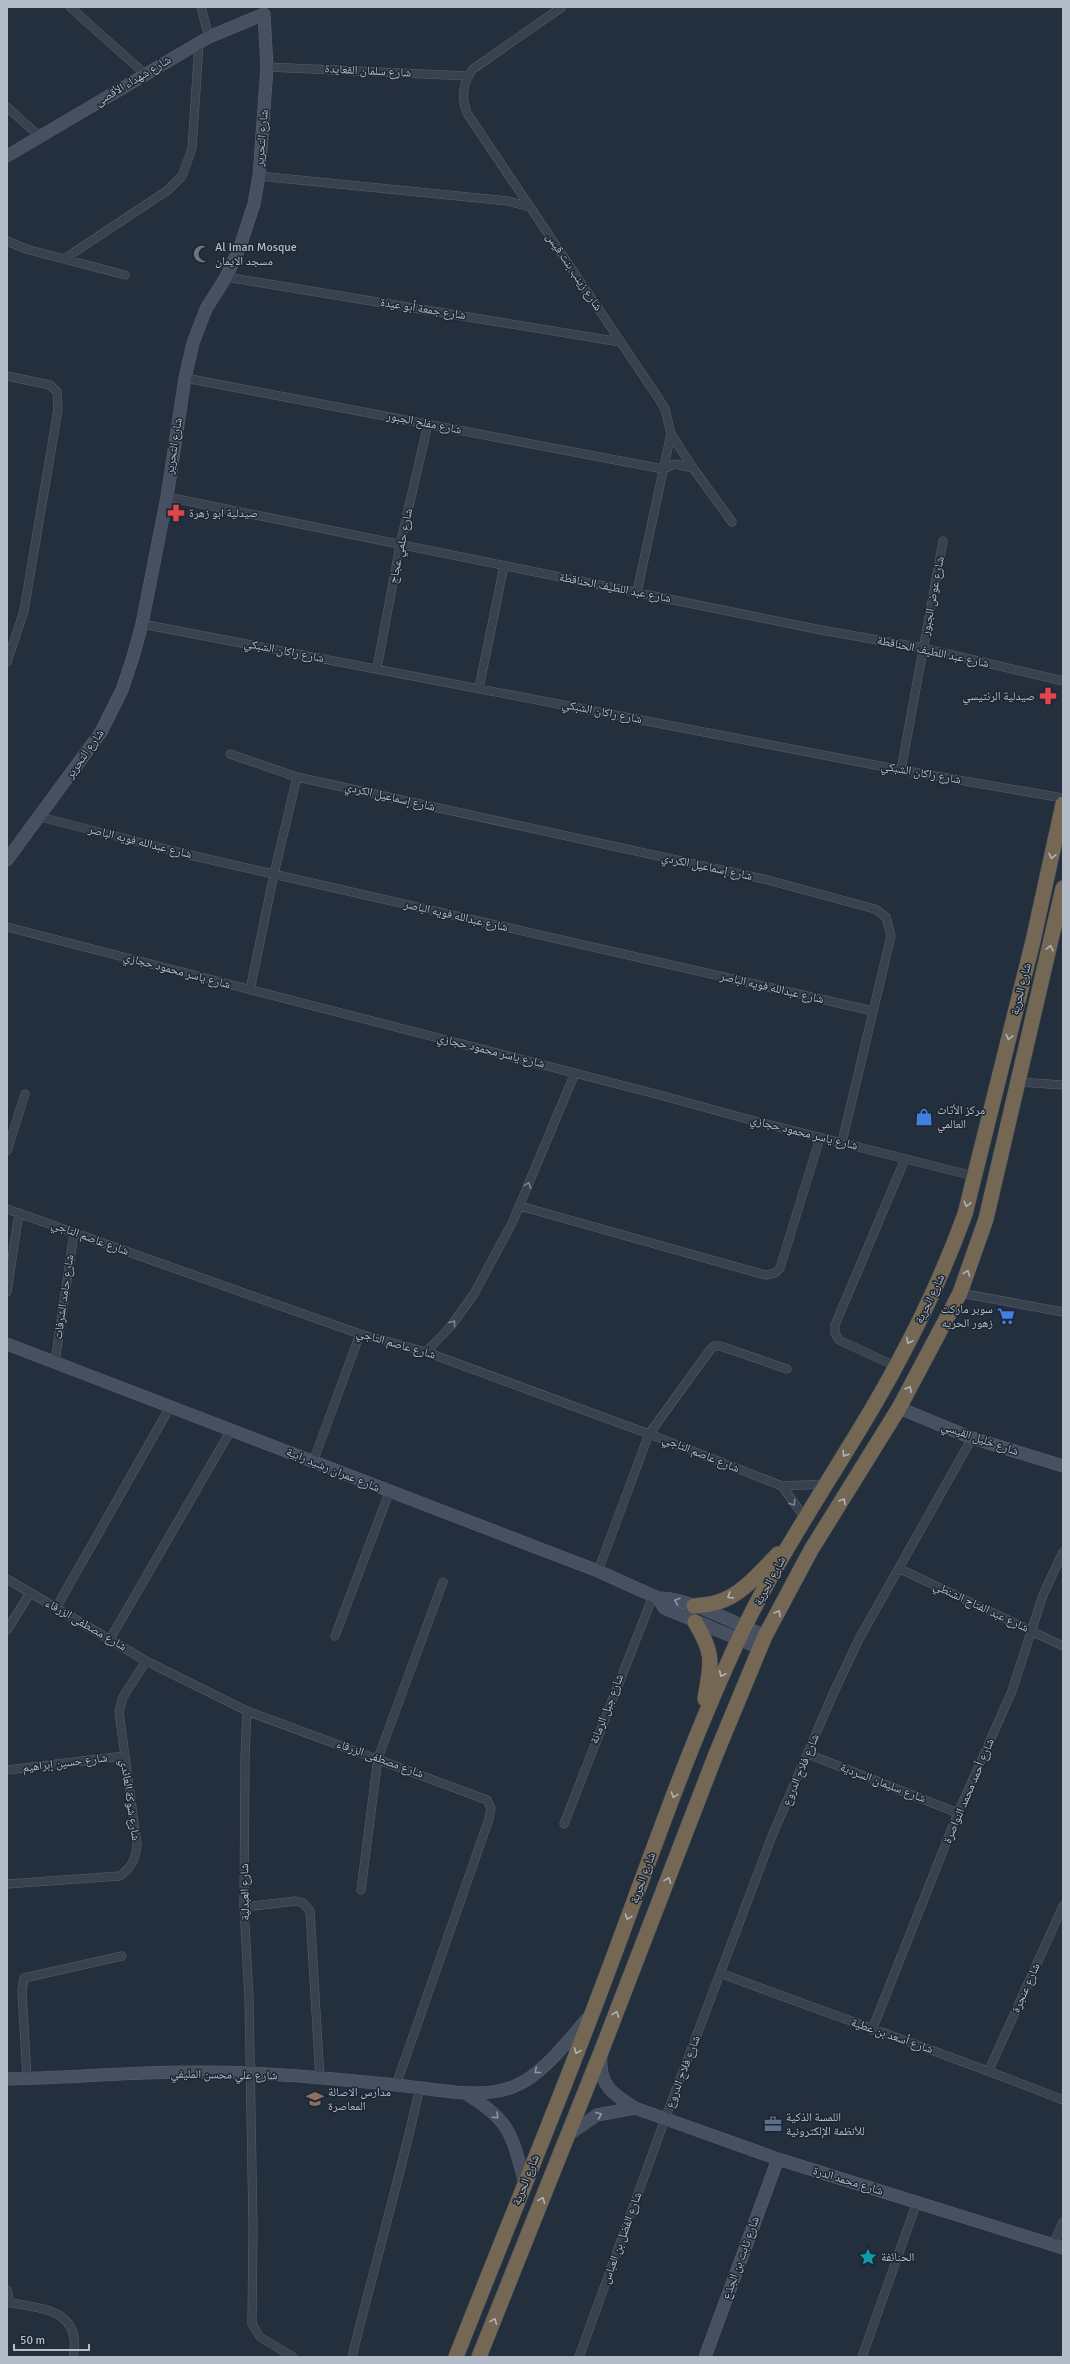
<svg xmlns="http://www.w3.org/2000/svg" width="1070" height="2364" font-family="Signika,'Noto Naskh Arabic',sans-serif">
<style>
.lines{fill:none;stroke-linecap:round;stroke-linejoin:round}
.street-casing{stroke:#565f6c;stroke-width:9}
.secondary-casing{stroke:#565f6c;stroke-width:13}
.highway-casing{stroke:#434c59;stroke-width:16}
.street{stroke:#38414e;stroke-width:8}
.secondary{stroke:#465061;stroke-width:12}
.highway{stroke:#746855;stroke-width:15}
.oneway{stroke:#aeb4bd}
.oneway2{stroke:#7c8592}
.oneway3{stroke:#8e96a5}
.labels{text-anchor:middle;dominant-baseline:central;stroke-width:3;stroke-linejoin:round;paint-order:stroke}
.street-label{font-size:12px;fill:#b4bcc9;stroke:#1d2633}
.poi-label{font-size:12px;fill:#b4bcc9;stroke:#1d2633;text-anchor:start}
</style>
<rect width="100%" height="100%" fill="#242f3e"/>
<g class="lines">
<g class="street-casing">
<path id="street" d="M70,7L145,74
M201,7L209,37
M562,7L473,69C462,83 461,97 467,113L659,399L665,409L671,434L637,592
M267,67L468,76
M7,107L39,136
M259,176L508,201L530,207
M7,241L26,249L125,275
M64,259L168,190L182,176L192,149L199,43
M226,277L620,342
M7,376L50,385L57,392L58,409L24,611L7,662
M185,378L663,469L675,464L693,468
M671,434L693,468L732,522
M167,497L821,630L923,648L1063,681
M142,624L901,770L1063,798
M377,668L400,545L428,424
M479,688L504,566
M230,754L297,777L764,879L875,909L886,917L891,936L842,1142
M901,770L943,541
M40,817L190,855L873,1011
M7,927L656,1094L747,1119L974,1176
M250,990L274,874L297,777
M1019,1082L1063,1085
M7,1151L25,1094
M520,1206L765,1275C772,1274 776,1274 780,1268L820,1138
M7,1209L360,1334L426,1352L649,1434L782,1486L826,1484
M7,1292L19,1213
M960,1293L1063,1312
M426,1352L451,1326L474,1294L513,1221L575,1073
M55,1362L74,1233
M897,1367L839,1340L835,1333V1325L905,1159
M313,1462L360,1334
M782,1486L805,1518
M900,1569L1063,1646
M598,1571L649,1434L710,1350L714,1346H720L787,1369
M7,1579L146,1661L247,1711L487,1800L491,1808L489,1819L396,2085
M56,1608L170,1407
M7,1630L30,1593
M335,1636L389,1493
M110,1639L231,1430
M247,1711L245,1756L244,1907L249,1998L253,2227L252,2324L260,2337L293,2357
M808,1754L958,1813
M7,1770L124,1756
M564,1824L653,1596
M7,1884L120,1876C132,1867 136,1859 137,1844L119,1712L123,1697L146,1661
M361,1890L378,1758L443,1582
M244,1907L296,1901L303,1903L310,1911L320,2079
M720,1973C834,2016 950,2055 1063,2100
M872,2030L958,1813L1012,1691L1043,1595L1063,1552
M989,2070L1063,1906
M27,2078L22,1991L24,1978L122,1956
M1053,2245L1063,2222
M7,2290L10,2303
M7,2302C42,2309 83,2309 73,2357
M352,2357C374,2267 400,2178 420,2087
M579,2357L665,2119L772,1836L833,1694L859,1639L972,1438
M862,2357L917,2202"/>
</g>
<g class="secondary-casing">
<path id="secondary" d="M7,156L209,37L264,14L267,67L259,176L254,204L240,247L226,277L206,309L193,343L185,378L167,497L142,624L133,657L122,690L101,732L7,860
M7,1344L598,1571L658,1598L664,1608L760,1648
M899,1408L972,1438L1063,1466
M658,1598C685,1596 739,1625 765,1636
M601,2057C599,2086 613,2094 635,2108L778,2159L1063,2248
M7,2079C87,2077 169,2069 249,2073C298,2075 348,2080 396,2085C431,2088 481,2101 515,2086C545,2073 567,2041 589,2017
M465,2093C511,2121 511,2133 525,2183
M568,2135L597,2115L635,2108
M705,2357L778,2159"/>
</g>
<g class="highway-casing">
<path id="highway" d="M694,1606C701,1605 710,1605 718,1602C742,1595 761,1571 778,1554
M695,1622C715,1655 711,1662 705,1699
M456,2357C501,2242 549,2127 593,2011C642,1884 684,1754 743,1630C773,1568 811,1509 847,1450C894,1375 935,1297 965,1214L1033,941L1063,804
M479,2357L601,2052L716,1754L765,1636L811,1550L899,1408L960,1293L986,1219L1063,888"/>
</g>
<use href="#street" class="street"/>
<use href="#secondary" class="secondary"/>
<use href="#highway" class="highway"/>
</g>
<defs><path id="oneway-chevron" d="M-2-3.5L2.5 0L-2 3.5" fill="none" stroke-width="1.6" stroke-linecap="round" stroke-linejoin="round"/></defs>
<g class="oneway">
<use href="#oneway-chevron" transform="translate(1052 856) rotate(102)"/>
<use href="#oneway-chevron" transform="translate(1050 948) rotate(-76)"/>
<use href="#oneway-chevron" transform="translate(1009 1037) rotate(104)"/>
<use href="#oneway-chevron" transform="translate(967 1204) rotate(104)"/>
<use href="#oneway-chevron" transform="translate(967 1273) rotate(-69)"/>
<use href="#oneway-chevron" transform="translate(909 1341) rotate(117)"/>
<use href="#oneway-chevron" transform="translate(909 1389) rotate(-61)"/>
<use href="#oneway-chevron" transform="translate(845 1454) rotate(122)"/>
<use href="#oneway-chevron" transform="translate(843 1501) rotate(-58)"/>
<use href="#oneway-chevron" transform="translate(730 1596) rotate(149)"/>
<use href="#oneway-chevron" transform="translate(778 1613) rotate(-62)"/>
<use href="#oneway-chevron" transform="translate(722 1674) rotate(115)"/>
<use href="#oneway-chevron" transform="translate(674 1795) rotate(110)"/>
<use href="#oneway-chevron" transform="translate(668 1880) rotate(-69)"/>
<use href="#oneway-chevron" transform="translate(628 1917) rotate(110)"/>
<use href="#oneway-chevron" transform="translate(616 2014) rotate(-69)"/>
<use href="#oneway-chevron" transform="translate(577 2051) rotate(112)"/>
<use href="#oneway-chevron" transform="translate(542 2200) rotate(-68)"/>
<use href="#oneway-chevron" transform="translate(494 2321) rotate(-68)"/>
</g>
<g class="oneway2">
<use href="#oneway-chevron" transform="translate(528 1185) rotate(-69)"/>
<use href="#oneway-chevron" transform="translate(453 1323) rotate(-52)"/>
<use href="#oneway-chevron" transform="translate(793 1503) rotate(54)"/>
</g>
<g class="oneway3">
<use href="#oneway-chevron" transform="translate(677 1601) rotate(-161)"/>
<use href="#oneway-chevron" transform="translate(537 2071) rotate(141)"/>
<use href="#oneway-chevron" transform="translate(599 2115) rotate(-22)"/>
<use href="#oneway-chevron" transform="translate(496 2116) rotate(43)"/>
</g>
<defs>
<g id="mosque-bare" transform="scale(1.38)"><path d="M3.5-4.9A6 6 0 1 0 3.5 4.9A5 5 0 1 1 3.5-4.9Z" fill="#6b7280" stroke="#1d2633" stroke-width="2.5" paint-order="stroke"/></g>
<g id="pharmacy-bare" transform="scale(1.38)"><path d="M-2-6h4v4h4v4h-4v4h-4v-4h-4v-4h4Z" fill="#e0444e" stroke="#1d2633" stroke-width="2.5" paint-order="stroke"/></g>
<g id="shop-bare" transform="scale(1.38)"><path d="M-5-2.5h2.3a2.7 3.5 0 0 1 5.4 0H5L5.5 6h-11ZM-1.5-2.5h3a1.5 2.3 0 0 0-3 0Z" fill="#3f7fe0" stroke="#1d2633" stroke-width="2.5" paint-order="stroke"/></g>
<g id="supermarket-bare" transform="scale(1.38)"><path d="M-6-5.5h2.5l.6 2H6L4.5 2H-2.5L-4.4-4H-6ZM-1.5 3.2a1.3 1.3 0 1 0 .1 0ZM3 3.2a1.3 1.3 0 1 0 .1 0Z" fill="#3f7fe0" stroke="#1d2633" stroke-width="2.5" paint-order="stroke"/></g>
<g id="school-bare" transform="scale(1.38)"><path d="M0-5L7-2L0 1L-7-2ZM-4 1L0 2.5L4 1V4Q0 6-4 4Z" fill="#8d6e63" stroke="#1d2633" stroke-width="2.5" paint-order="stroke"/></g>
<g id="office-bare" transform="scale(1.38)"><path d="M-6-3h4V-5.5h4V-3h4V5H-6ZM-1-4.5V-3h2v-1.5ZM-6 0V1H6V0Z" fill="#5c6f8a" stroke="#1d2633" stroke-width="2.5" paint-order="stroke"/></g>
<g id="sight-bare" transform="scale(1.38)"><path d="M0-6L1.8-2.2L6-1.7L2.9 1.2L3.7 5.4L0 3.3L-3.7 5.4L-2.9 1.2L-6-1.7L-1.8-2.2Z" fill="#0f9aa8" stroke="#1d2633" stroke-width="2.5" paint-order="stroke"/></g>
</defs>
<g fill-rule="evenodd">
<use href="#mosque-bare" x="202" y="254"/>
<use href="#pharmacy-bare" x="176" y="513"/>
<use href="#pharmacy-bare" x="1048" y="696"/>
<use href="#shop-bare" x="924" y="1117"/>
<use href="#supermarket-bare" x="1006" y="1316"/>
<use href="#school-bare" x="315" y="2099"/>
<use href="#office-bare" x="773" y="2124"/>
<use href="#sight-bare" x="868" y="2257"/>
</g>
<g class="labels">
<g class="street-label">
<text transform="translate(368 71) rotate(3)">شارع سلمان القعايدة</text>
<text transform="translate(133 81) rotate(-31)">شارع شهداء الأقصى</text>
<text transform="translate(262 138) rotate(-85)">شارع التحرير</text>
<text transform="translate(574 272) rotate(56)">شارع زينب بنت قيس</text>
<text transform="translate(423 309) rotate(9)">شارع جمعة أبو عيدة</text>
<text transform="translate(424 423) rotate(11)">شارع مفلح الجبور</text>
<text transform="translate(174 446) rotate(-81)">شارع التحرير</text>
<text transform="translate(401 546) rotate(-78)">شارع حلمي عجاج</text>
<text transform="translate(615 588) rotate(11)">شارع عبد اللطيف الحناقطة</text>
<text transform="translate(933 596) rotate(-79)">شارع عوض الجبور</text>
<text transform="translate(284 651) rotate(11)">شارع راكان الشبكي</text>
<text transform="translate(933 652) rotate(12)">شارع عبد اللطيف الحناقطة</text>
<text transform="translate(602 712) rotate(11)">شارع راكان الشبكي</text>
<text transform="translate(85 754) rotate(-55)">شارع التحرير</text>
<text transform="translate(921 773) rotate(10)">شارع راكان الشبكي</text>
<text transform="translate(390 797) rotate(13)">شارع إسماعيل الكردي</text>
<text transform="translate(140 842) rotate(14)">شارع عبدالله فويه الباصر</text>
<text transform="translate(707 867) rotate(12)">شارع إسماعيل الكردي</text>
<text transform="translate(456 916) rotate(13)">شارع عبدالله فويه الباصر</text>
<text transform="translate(177 971) rotate(15)">شارع ياسر محمود حجازي</text>
<text transform="translate(772 988) rotate(13)">شارع عبدالله فويه الباصر</text>
<text transform="translate(1021 989) rotate(-76)">شارع الحرية</text>
<text transform="translate(491 1051) rotate(14)">شارع ياسر محمود حجازي</text>
<text transform="translate(804 1133) rotate(14)">شارع ياسر محمود حجازي</text>
<text transform="translate(90 1238) rotate(20)">شارع عاصم التاجي</text>
<text transform="translate(64 1297) rotate(-82)">شارع حامد الشرفات</text>
<text transform="translate(930 1299) rotate(-64)">شارع الحرية</text>
<text transform="translate(396 1344) rotate(16)">شارع عاصم التاجي</text>
<text transform="translate(980 1439) rotate(19)">شارع خليل القيسي</text>
<text transform="translate(701 1454) rotate(22)">شارع عاصم التاجي</text>
<text transform="translate(333 1470) rotate(22)">شارع عمران رشيد رابية</text>
<text transform="translate(770 1581) rotate(-62)">شارع الحرية</text>
<text transform="translate(981 1607) rotate(25)">شارع عبد الفتاح الشنطي</text>
<text transform="translate(86 1625) rotate(30)">شارع مصطفى الزرقاء</text>
<text transform="translate(607 1709) rotate(-69)">شارع جبل الرمانة</text>
<text transform="translate(380 1759) rotate(20)">شارع مصطفى الزرقاء</text>
<text transform="translate(65 1763) rotate(-7)">شارع حسين إبراهيم</text>
<text transform="translate(801 1770) rotate(-67)">شارع فلاح الدروع</text>
<text transform="translate(883 1783) rotate(21)">شارع سليمان السردية</text>
<text transform="translate(969 1791) rotate(-67)">شارع أحمد محمد النواصرة</text>
<text transform="translate(130 1800) rotate(82)">شارع شوكة العائدي</text>
<text transform="translate(643 1878) rotate(-70)">شارع الحرية</text>
<text transform="translate(245 1892) rotate(-91)">شارع العبدلية</text>
<text transform="translate(1026 1988) rotate(-66)">شارع عنجرة</text>
<text transform="translate(892 2036) rotate(19)">شارع أسعد بن عطية</text>
<text transform="translate(683 2072) rotate(-69)">شارع فلاح الدروع</text>
<text transform="translate(224 2075) rotate(1)">شارع علي محسن المليفي</text>
<text transform="translate(526 2180) rotate(-68)">شارع الحرية</text>
<text transform="translate(848 2181) rotate(17)">شارع محمد الدرة</text>
<text transform="translate(622 2238) rotate(-70)">شارع الفضل بن العباس</text>
<text transform="translate(741 2258) rotate(-70)">شارع ثابت بن الجذع</text>
</g>
<g class="poi-label">
<text x="215" y="247">Al Iman Mosque<tspan x="215" dy="14">مسجد الايمان</tspan></text>
<text x="189" y="513">صيدلية ابو زهرة</text>
<text x="1035" y="696" text-anchor="end">صيدلية الرنتيسي</text>
<text x="937" y="1110">مركز الأثاث<tspan x="937" dy="14">العالمي</tspan></text>
<text x="993" y="1309" text-anchor="end">سوبر ماركت<tspan x="993" dy="14">زهور الحريه</tspan></text>
<text x="328" y="2092">مدارس الاصالة<tspan x="328" dy="14">المعاصرة</tspan></text>
<text x="786" y="2117">اللمسة الذكية<tspan x="786" dy="14">للأنظمة الإلكترونية</tspan></text>
<text x="881" y="2257">الحنائفة</text>
</g>
</g>
<rect width="1070" height="2364" fill="none" stroke="#b4bcc9" stroke-width="16"/>
<path d="M14 2344v6h75v-6" fill="none" stroke="#b4bcc9" stroke-width="2"/>
<text x="20" y="2344" font-size="12" fill="#b4bcc9" stroke="#1d2633" stroke-width="3" paint-order="stroke">50 m</text>
</svg>
